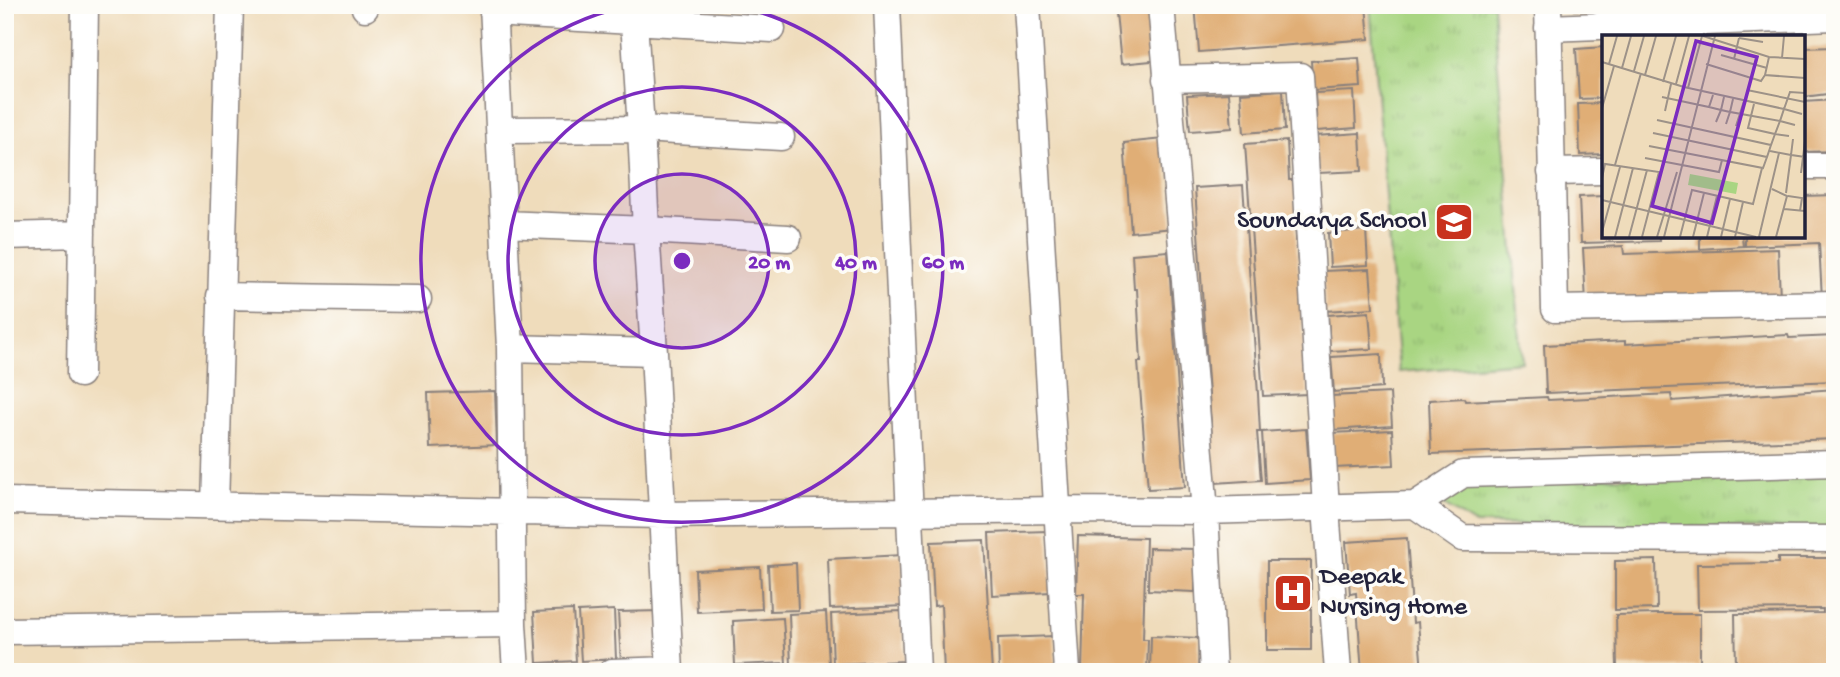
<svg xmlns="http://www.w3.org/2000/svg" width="1840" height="677" font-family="'Gochi Hand',sans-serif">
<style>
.park{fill:url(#park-tufts);stroke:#667c5e;stroke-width:2}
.building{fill:#e0ae76}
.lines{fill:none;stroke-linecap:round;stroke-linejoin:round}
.minor-casing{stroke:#887f7b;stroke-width:29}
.minor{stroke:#fff;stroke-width:26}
.ring{fill:none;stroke:#7b2cbf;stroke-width:3.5}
.labels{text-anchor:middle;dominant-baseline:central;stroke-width:7;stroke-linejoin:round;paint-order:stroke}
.poi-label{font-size:26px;fill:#22223b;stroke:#fdfcf7;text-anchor:end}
.inset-road{fill:none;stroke:#9d9288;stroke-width:2}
.view{fill:#7b2cbf;fill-opacity:0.15;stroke:#7b2cbf;stroke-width:3.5}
.inset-edge{fill:none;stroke:#22223b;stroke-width:3.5}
.centre{fill:#7b2cbf;stroke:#fdfcf7;stroke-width:3.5}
.ring-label{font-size:21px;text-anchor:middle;font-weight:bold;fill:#7b2cbf;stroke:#fdfcf7;stroke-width:7;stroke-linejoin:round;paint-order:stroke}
</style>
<defs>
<pattern id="park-tufts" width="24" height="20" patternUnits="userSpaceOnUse" patternTransform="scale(1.75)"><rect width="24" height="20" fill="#a9d582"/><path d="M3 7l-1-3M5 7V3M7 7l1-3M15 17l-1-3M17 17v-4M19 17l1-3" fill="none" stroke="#91b771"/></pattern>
</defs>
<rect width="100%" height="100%" fill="#fdfcf7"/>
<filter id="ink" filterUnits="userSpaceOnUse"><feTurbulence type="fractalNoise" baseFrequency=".0143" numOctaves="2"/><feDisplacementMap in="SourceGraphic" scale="14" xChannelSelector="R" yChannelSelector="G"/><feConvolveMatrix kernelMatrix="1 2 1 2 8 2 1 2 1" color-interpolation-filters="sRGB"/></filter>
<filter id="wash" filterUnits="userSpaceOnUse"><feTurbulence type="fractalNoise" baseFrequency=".00686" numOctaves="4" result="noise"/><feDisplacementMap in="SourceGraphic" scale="28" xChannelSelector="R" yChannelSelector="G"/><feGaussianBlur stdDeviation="1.57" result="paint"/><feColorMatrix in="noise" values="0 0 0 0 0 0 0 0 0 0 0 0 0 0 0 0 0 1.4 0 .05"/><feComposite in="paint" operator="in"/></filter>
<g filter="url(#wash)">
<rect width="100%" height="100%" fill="#efdcbb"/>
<path class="park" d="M1370,5H1493L1522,362L1399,372Z
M1835,471V529L1474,524L1441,503L1476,481Z"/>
<g id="blocks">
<path class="building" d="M1119,5H1155L1161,60L1121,64L1116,13H1120Z
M1195,5H1366L1369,39L1199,52Z
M1574,5H1667V7L1574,10Z
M1604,47V98L1579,99L1576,49Z
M1835,47V93L1803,97V48Z
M1359,58L1361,87L1313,90L1311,61Z
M1283,90L1285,130L1244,133L1241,93Z
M1354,91L1356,128L1317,131L1315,93Z
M1229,93L1232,128L1190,131L1187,95Z
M1835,100V151L1803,152V102Z
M1604,103V154L1580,155L1578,104Z
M1360,133L1362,171L1318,173L1315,136Z
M1163,139L1173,228L1131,232L1124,143Z
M1287,141L1289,180H1295L1298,224L1295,225L1308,394L1263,396L1245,144Z
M1243,185L1258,394L1260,432H1257L1261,480L1215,483L1195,188Z
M1835,195V297L1822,298L1819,243L1745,246V236H1803V196Z
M1604,196V236H1659V241L1581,243L1579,197Z
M1366,230L1368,265L1330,267L1328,233Z
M1700,236H1742L1743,246L1700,249Z
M1623,246L1624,254L1778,249L1780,298L1586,302L1583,248Z
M1168,251L1185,487L1148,489L1138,362H1141L1137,289H1134L1132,254Z
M1370,269L1373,308L1325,311L1323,271Z
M1369,312L1372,349L1330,351L1328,315Z
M1788,335L1789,338L1835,336V381L1546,393L1544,345L1625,341V344Z
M1381,354L1382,388L1334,392L1331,357Z
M1835,389V439L1431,454L1429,400L1464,398L1465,401L1547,397L1548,400L1671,394L1672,401Z
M495,391L497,445L430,448L428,393Z
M1390,393L1392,426L1333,430L1331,396Z
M1306,429L1310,480L1265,483L1262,432Z
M1392,430L1394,465L1334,468L1332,433Z
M1048,531L1051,592L992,595L989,533Z
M1078,536L1146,538L1143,639H1148L1147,672H1082L1084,594H1076Z
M1407,538L1413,623L1418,622L1422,672H1362L1356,593L1350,594L1346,542Z
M984,540L992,672H944L941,605L934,606L931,542Z
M1149,548L1196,549L1195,592L1148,590Z
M902,555L905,606L830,609L828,559Z
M1778,558H1835V668H1824V665L1736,667L1735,614L1823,613V609L1698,610L1697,564L1778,563Z
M1656,560L1657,609L1615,610V561Z
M1267,561H1311V650H1267Z
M796,563L798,610L770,611L768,565Z
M760,567L762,609L697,612L695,570Z
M573,610L576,661L537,663L534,612Z
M614,610L616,659L581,661L578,612Z
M660,611L662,661L621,663L618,612Z
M902,611L905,661L833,664L831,614Z
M826,612L829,664L791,666L789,614Z
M1659,614H1700V667H1617L1616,615Z
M783,618L786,663L735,665L733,621Z
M1054,636L1056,672H999L998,638Z
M1151,636L1199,638L1198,672H1150Z
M896,666V672H835L834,669Z"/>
</g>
</g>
<g filter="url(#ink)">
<use href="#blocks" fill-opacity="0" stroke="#887f7b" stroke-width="2"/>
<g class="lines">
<g class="minor-casing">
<path id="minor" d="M493,5L510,348L513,624L516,672
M633,5L641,129L781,137
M887,5L917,672
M1027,5L1067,672
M1161,5L1205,511L1213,672
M1548,5L1555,309L1835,304
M365,8V5
M493,13L772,29
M1548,28L1835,17
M1166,79L1300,76L1326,508L1338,672
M501,130L641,129L646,230L788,238
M1803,166H1835
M1551,172L1604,171
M504,224L646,230L654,352
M5,236L82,234
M220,296L418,299
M510,348L654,352L670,672
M80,374L85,5
M5,501L661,515L1058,510L1205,511L1415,505L1463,474L1835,463
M215,505L230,5
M1415,505L1462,538L1835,539
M5,631L513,624
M612,672L670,670"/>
</g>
<use href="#minor" class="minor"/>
</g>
</g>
<circle cx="682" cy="261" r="87" fill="#7b2cbf" fill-opacity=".12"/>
<g class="ring">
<circle cx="682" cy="261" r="87"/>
<circle cx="682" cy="261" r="174"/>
<path d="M736 6A261 261 0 1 1 628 6"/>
</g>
<defs>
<g id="school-square" transform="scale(2.0125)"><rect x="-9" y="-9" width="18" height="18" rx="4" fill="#c8321e" stroke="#fdfcf7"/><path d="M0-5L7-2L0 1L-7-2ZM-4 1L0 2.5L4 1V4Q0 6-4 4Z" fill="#fff"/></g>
<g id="hospital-square" transform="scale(2.0125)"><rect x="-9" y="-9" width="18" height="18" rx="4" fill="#c8321e" stroke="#fdfcf7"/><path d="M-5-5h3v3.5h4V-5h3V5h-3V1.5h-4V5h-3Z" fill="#fff"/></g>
</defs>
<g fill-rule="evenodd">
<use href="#school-square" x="1454" y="222"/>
<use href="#hospital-square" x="1293" y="593"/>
</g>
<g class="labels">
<g class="poi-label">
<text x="1427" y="222">Soundarya School</text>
<text x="1320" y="578" text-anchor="start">Deepak<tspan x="1320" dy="30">Nursing Home</tspan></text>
</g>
</g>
<g transform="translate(1602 35)">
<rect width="203" height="203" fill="#efdcbb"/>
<path d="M88,139L136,148L134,159L86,150Z" fill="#a9d582"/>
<path class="inset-road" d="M101,1L167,22L203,24M137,3L161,7M119,20L165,33M167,22L163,40L203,43M180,23L182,1M132,24L137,3M0,27L82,52L182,74L188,57L203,58M7,29L15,1M104,29L159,46L163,40M20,33L29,1M32,36L42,1M43,40L54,1M61,47L74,1M74,49L87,1M86,53L100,1M145,55L203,67M60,62L107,72L111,60M152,69L146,93L173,99L178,86L193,90M107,72L119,75L122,62M0,73L12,31M63,76L69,49M55,85L169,110L173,99L187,101M114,87L119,75L128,77L131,64M124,89L128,77L178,86L182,74L200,79M134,91L142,66M51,98L165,122L169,110M47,111L161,133L165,122M168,116L189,120L191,104M43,123L117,137L120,125M13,130L39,38M199,138L203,106M0,143L3,129L57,137L40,202M170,154L185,161L174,202M184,158L189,120L203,122M186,161L200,163L198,176M0,165L154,202M182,174L203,176M0,197L18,132M13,202L31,133M27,202L45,135M55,202L75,137M62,202L113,1M78,202L90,155L151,169L160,133M91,202L102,158M105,202L115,161M119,202L128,164M133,202L141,167M157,202L177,118"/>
<path class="view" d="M94,6L155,22L110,188L50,171Z"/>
<rect width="203" height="203" class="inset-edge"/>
</g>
<circle cx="682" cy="261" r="10" class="centre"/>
<g class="ring-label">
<text x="769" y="268">20 m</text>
<text x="856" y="268">40 m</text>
<text x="943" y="268">60 m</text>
</g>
<rect width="1840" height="677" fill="none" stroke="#fdfcf7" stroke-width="28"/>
</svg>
